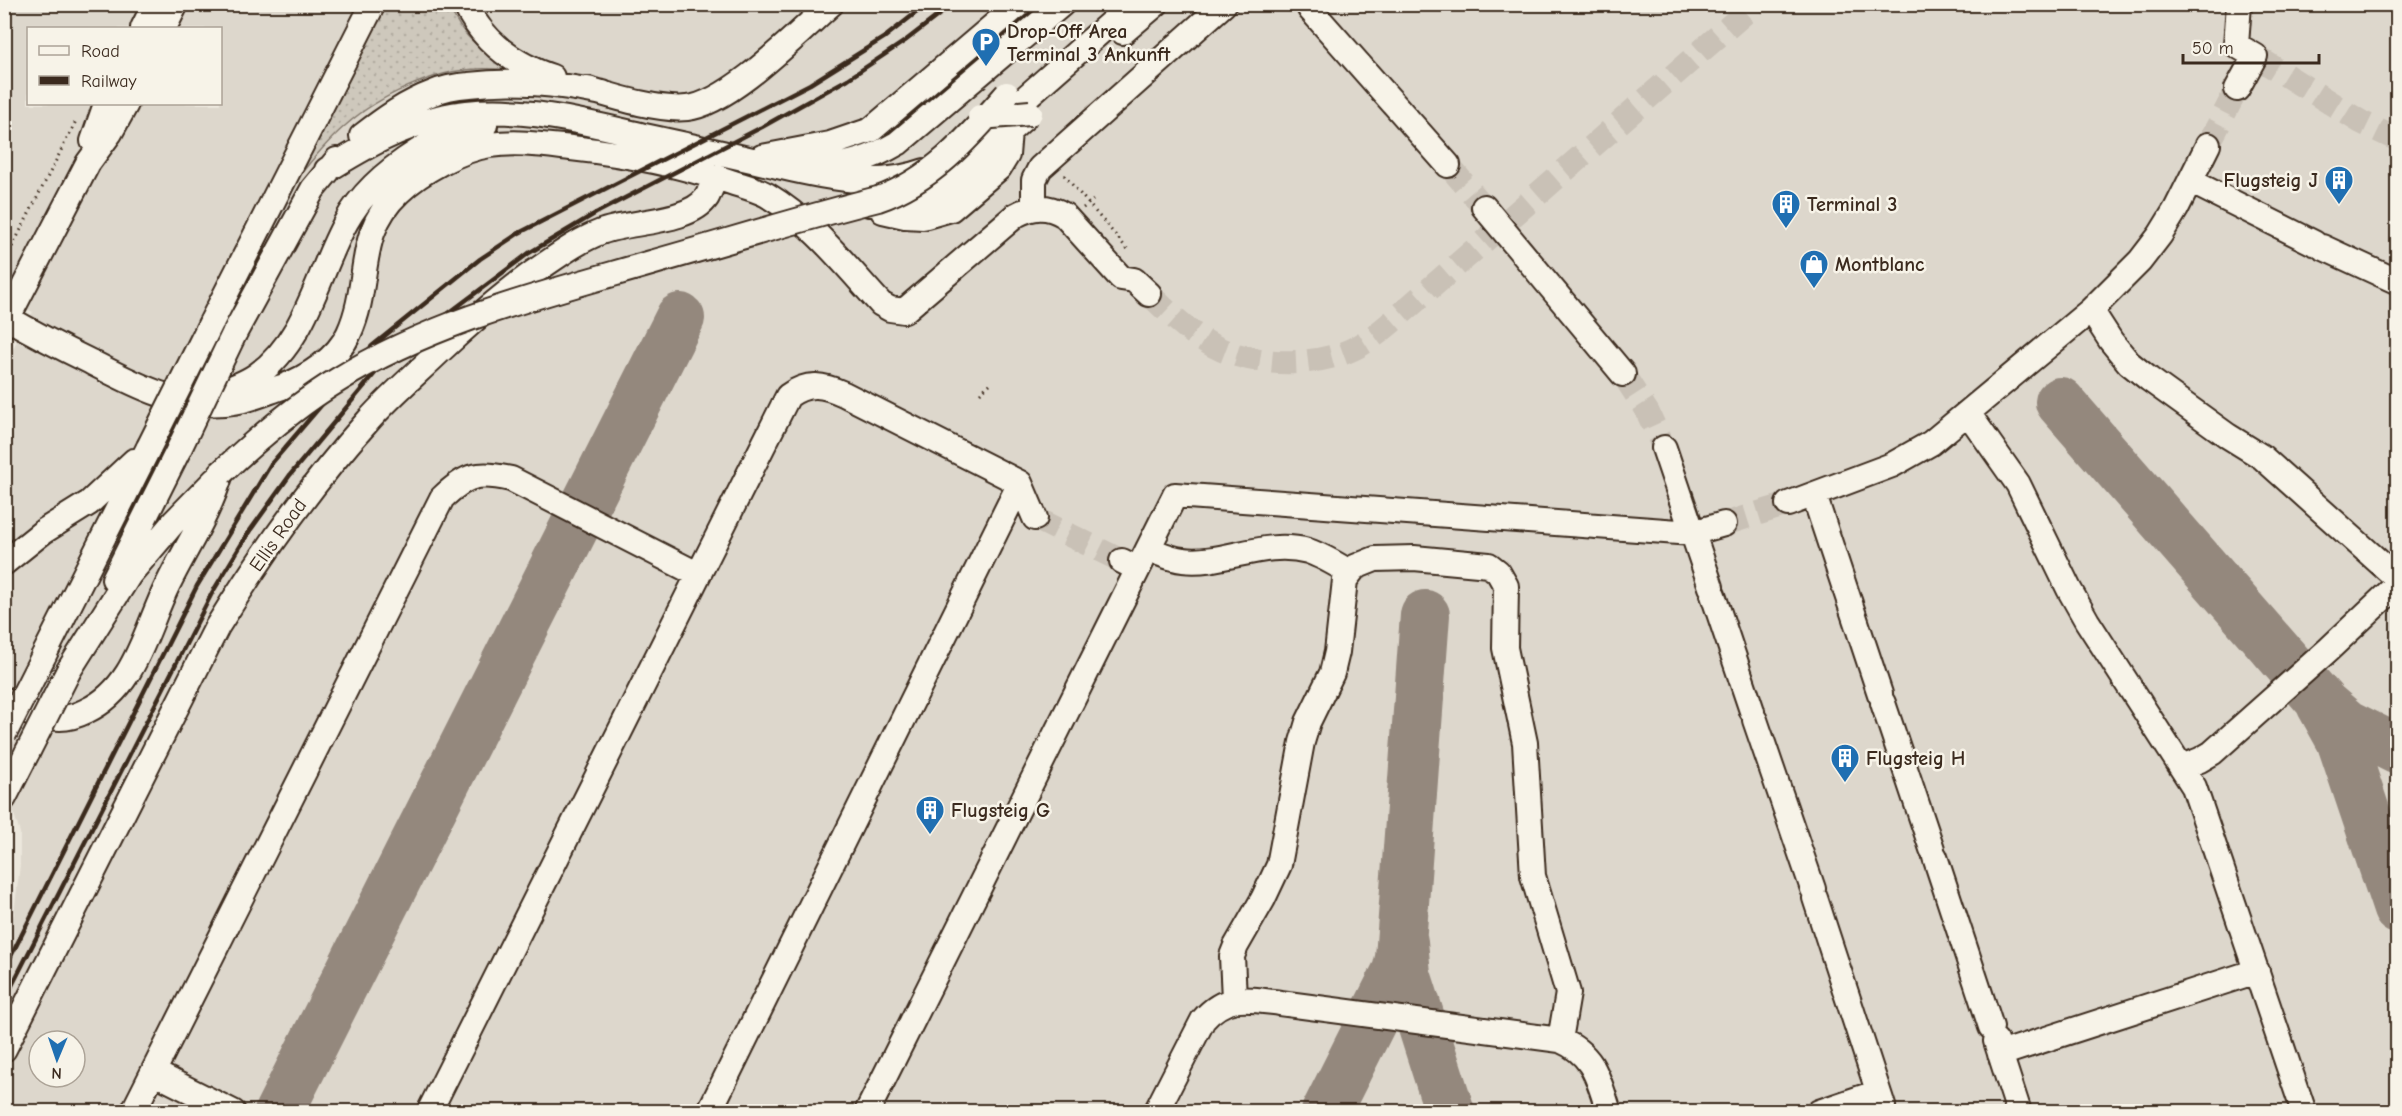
<svg xmlns="http://www.w3.org/2000/svg" width="2402" height="1116" font-family="'Comic Neue',sans-serif">
<style>
.built{fill:#ddd7cc;fill-rule:evenodd}
.grass{fill:url(#grass-dots);stroke:#84796d;stroke-width:1.5}
.lines{fill:none;stroke-linecap:round;stroke-linejoin:round}
.taxiway{stroke:#94887d;stroke-width:50}
.minor-tunnel{stroke:#c9c1b6;stroke-width:24;stroke-dasharray:24 12;stroke-linecap:butt}
.minor-casing{stroke:#3b2a1e;stroke-width:28}
.path{stroke:#3b2a1e;stroke-width:3;stroke-dasharray:1.5 4.5;stroke-linecap:butt}
.minor{stroke:#f7f3e8;stroke-width:24}
.rail{stroke:#3b2a1e;stroke-width:4.5}
.minor-bridge-casing{stroke:#3b2a1e;stroke-width:28;stroke-linecap:butt}
.minor-bridge{stroke:#f7f3e8;stroke-width:24}
.labels{text-anchor:middle;dominant-baseline:central;stroke-width:5;stroke-linejoin:round;paint-order:stroke}
.poi-label{font-size:20px;font-weight:bold;fill:#3b2a1e;stroke:#f7f3e8;text-anchor:start}
.street-label{font-size:20px;fill:#3b2a1e;stroke:#f7f3e8}
</style>
<defs>
<pattern id="grass-dots" width="8" height="8" patternUnits="userSpaceOnUse" patternTransform="scale(1.5)"><rect width="8" height="8" fill="#cec8bc"/><path d="M2 2h.1M6 6h.1" fill="none" stroke="#b2aca1" stroke-width="1.8" stroke-linecap="round"/></pattern>
</defs>
<rect width="100%" height="100%" fill="#ece7dc"/>
<filter id="ink" filterUnits="userSpaceOnUse"><feTurbulence type="fractalNoise" baseFrequency=".0167" numOctaves="2"/><feDisplacementMap in="SourceGraphic" scale="12" xChannelSelector="R" yChannelSelector="G"/><feConvolveMatrix kernelMatrix="1 2 1 2 8 2 1 2 1" color-interpolation-filters="sRGB"/></filter>
<g filter="url(#ink)">
<path class="built" d="M5,5H2397V1111H5L4,933L14,914L20,865V833L4,782V365L33,312L5,298ZM28,28H220V104H28ZM39,1041H75V1077H39Z"/>
<path class="grass" d="M385,5H449C461,38 488,57 519,71C505,70 491,68 477,69C435,70 377,97 346,125C328,140 314,158 299,176Z"/>
<g class="lines">
<path class="taxiway" d="M2060,402L2324,705L2346,724L2398,750
M2321,704L2341,740L2398,909
M1403,942L1406,974L1450,1112
M279,1112L680,318
M1326,1112L1397,971L1400,958L1425,615"/>
<path class="minor-tunnel" d="M2255,56L2361,122L2398,140
M2208,145L2237,89
M1448,165L1484,207
M1149,294C1171,315 1194,338 1222,350C1261,366 1315,367 1353,349C1371,340 1386,327 1401,314L1755,4
M1623,374L1648,413L1664,448
M1035,518L1122,561
M1724,524L1788,504"/>
<g class="minor-casing">
<path id="minor" d="M465,4C483,42 513,64 552,77
M1310,9L1448,165
M143,28L155,4
M164,28L176,4
M1123,32L1156,4
M588,89C615,97 660,111 687,108C729,104 798,33 831,4
M2237,89L2255,56L2236,45L2239,4
M998,122L1132,4
M362,136C384,119 406,103 433,93C444,88 457,86 469,85C515,79 557,84 603,93
M93,141L106,104
M762,157L830,144L871,130L1019,4
M816,166C845,168 874,157 898,143L1062,4
M327,170C364,147 399,127 442,117C508,102 580,121 644,136C686,145 727,154 769,164C821,176 873,190 925,171
M2190,181L2314,243
M869,204C890,204 910,203 929,195C966,180 995,143 1024,118
M1034,207V180L1040,168L1224,4
M1484,207L1623,374
M883,211L905,216L923,217L951,209L999,168L1007,155L1009,131
M2322,247L2398,282
M2091,310L2111,341L2129,363L2149,379L2228,436L2262,457L2398,579
M4,316C33,333 62,348 91,362C134,384 175,407 225,403C244,402 264,393 282,387C307,378 338,358 349,333C372,283 354,234 399,192C420,172 461,149 490,145C517,141 544,145 571,148C626,154 679,164 731,182C743,186 756,189 767,195C812,222 846,266 881,304L890,309L904,311L1016,215C1033,206 1047,205 1064,215L1121,278L1134,280L1149,294
M211,323L373,4
M4,325L88,163L110,133L126,104
M234,334L313,189L337,160
M211,395C227,390 244,384 257,375C307,339 318,272 346,222C362,192 390,169 417,152C437,139 461,127 485,125
M1968,413L2018,484L2069,589L2087,621L2194,787L2304,1112
M1664,448L1711,587
M1814,495L1880,694
M1788,504L1892,465L1931,443L2091,310L2140,261L2160,235L2176,209L2208,145
M1148,549C1159,553 1171,559 1183,560C1223,565 1264,539 1308,551C1323,556 1336,564 1349,572
M1122,561L1138,569L1175,495L1692,533L1724,524
M4,563L44,531L89,503L134,461
M114,579L179,449
M1713,595L1752,711
M43,657L149,447
M69,670L129,575L174,522L215,480
M4,699C20,712 39,718 60,718C68,718 78,715 86,711C136,688 145,630 168,584C186,547 209,514 221,473
M1883,703L1932,849
M1755,720L1813,889
M2182,767L2200,760L2212,753L2328,650L2398,584
M4,798L28,751
M1935,857L1991,1027
M1815,898L1883,1106
M1234,999L1232,956L1236,946L1263,899L1279,865L1302,742L1308,722L1332,673L1337,652L1345,580L1355,567L1375,559L1414,558L1489,565L1498,572L1506,586L1505,648L1525,743L1533,876L1568,993L1560,1040
M1996,1041L2019,1112
M4,1049L217,627C262,554 311,484 368,421C390,396 416,374 440,351C470,323 501,296 534,272C555,258 577,241 601,232C628,221 690,223 707,197C710,191 713,183 716,176
M2000,1054L2257,971
M153,1072L233,1112
M133,1112L442,498C467,474 478,472 511,479L697,574
M429,1112L788,396C808,381 824,385 844,394L1020,483L1035,518
M709,1112L1020,483
M867,1112L1138,569
M1156,1112L1203,1020C1226,993 1249,999 1280,1003L1560,1040C1595,1055 1598,1079 1609,1112
M1819,1112L1878,1092"/>
</g>
<path class="path" d="M1064,175L1129,251
M1083,208L1093,200
M4,263L77,119
M980,393L991,383"/>
<use href="#minor" class="minor"/>
<path class="rail" d="M4,970L197,586L271,464L372,346L480,259L519,233L810,84L885,37L927,4
M4,1001L212,593L249,532L290,475L386,360L529,253L596,213L762,127L848,79L905,41L953,4"/>
<g class="minor-bridge-casing">
<path id="minor-bridge" d="M980,117L1030,113
M149,447L211,323
M179,449L234,334
M221,473C257,439 295,406 338,380C433,321 544,294 651,263C726,242 802,218 878,199C933,180 970,136 1007,94
M4,734L43,657
M28,751L69,670"/>
</g>
<use href="#minor-bridge" class="minor-bridge"/>
</g>
</g>
<defs>
<g id="parking-pin" transform="scale(1.5)"><path d="M0 17L-7.5 6A9.5 9.5 0 1 1 7.5 6Z" fill="#1f6fb2" stroke="#f7f3e8"/><path d="M-3.5-5.5H1a3.5 3.5 0 0 1 0 7H-1V5.5H-3.5ZM-1-3.4V-.6H.8a1.4 1.4 0 0 0 0-2.8Z" fill="#fff"/></g>
<g id="building-pin" transform="scale(1.5)"><path d="M0 17L-7.5 6A9.5 9.5 0 1 1 7.5 6Z" fill="#1f6fb2" stroke="#f7f3e8"/><path d="M-4-6H4V6H1V3H-1V6H-4ZM-2.5-4.3h1.7v1.8h-1.7ZM.8-4.3h1.7v1.8H.8ZM-2.5-1h1.7V.8h-1.7ZM.8-1h1.7V.8H.8Z" fill="#fff"/></g>
<g id="shop-pin" transform="scale(1.5)"><path d="M0 17L-7.5 6A9.5 9.5 0 1 1 7.5 6Z" fill="#1f6fb2" stroke="#f7f3e8"/><path d="M-5-2.5h2.3a2.7 3.5 0 0 1 5.4 0H5L5.5 6h-11ZM-1.5-2.5h3a1.5 2.3 0 0 0-3 0Z" fill="#fff"/></g>
</defs>
<g fill-rule="evenodd">
<use href="#parking-pin" x="986" y="42"/>
<use href="#building-pin" x="2339" y="180"/>
<use href="#building-pin" x="1786" y="204"/>
<use href="#shop-pin" x="1814" y="264"/>
<use href="#building-pin" x="1845" y="758"/>
<use href="#building-pin" x="930" y="810"/>
</g>
<g class="labels">
<g class="poi-label">
<text x="1007" y="31">Drop-Off Area<tspan x="1007" dy="23">Terminal 3 Ankunft</tspan></text>
<text x="2318" y="180" text-anchor="end">Flugsteig J</text>
<text x="1807" y="204">Terminal 3</text>
<text x="1835" y="264">Montblanc</text>
<text x="1866" y="758">Flugsteig H</text>
<text x="951" y="810">Flugsteig G</text>
</g>
<g class="street-label">
<text transform="translate(278 535) rotate(-55)">Ellis Road</text>
</g>
</g>
<rect width="2402" height="1116" fill="none" stroke="#f7f3e8" stroke-width="24"/>
<rect x="12" y="12" width="2378" height="1092" fill="none" stroke="#3b2a1e" stroke-width="2" filter="url(#ink)"/>
<rect x="27" y="27" width="195" height="78" fill="#f7f3e8" stroke="#aca397" stroke-width="1.5"/>
<rect x="39" y="46" width="30" height="9" fill="#f7f3e8" stroke="#aca397" stroke-width="1.5"/>
<text x="81" y="57" font-size="18" fill="#3b2a1e">Road</text>
<rect x="39" y="76" width="30" height="9" fill="#3b2a1e" stroke="#aca397" stroke-width="1.5"/>
<text x="81" y="87" font-size="18" fill="#3b2a1e">Railway</text>
<g transform="translate(57 1059) rotate(182)"><circle r="28" fill="#f7f3e8" stroke="#aca397" stroke-width="1.5"/>
<path d="M0-4.5L10 22L0 15L-10 22Z" fill="#1f6fb2"/>
<text y="-9" font-size="16" font-weight="bold" text-anchor="middle" fill="#3b2a1e">N</text>
</g>
<path d="M2183 54v9h136v-9" fill="none" stroke="#3b2a1e" stroke-width="3"/>
<text x="2192" y="54" font-size="18" fill="#3b2a1e" stroke="#f7f3e8" stroke-width="4.5" paint-order="stroke">50 m</text>
</svg>
